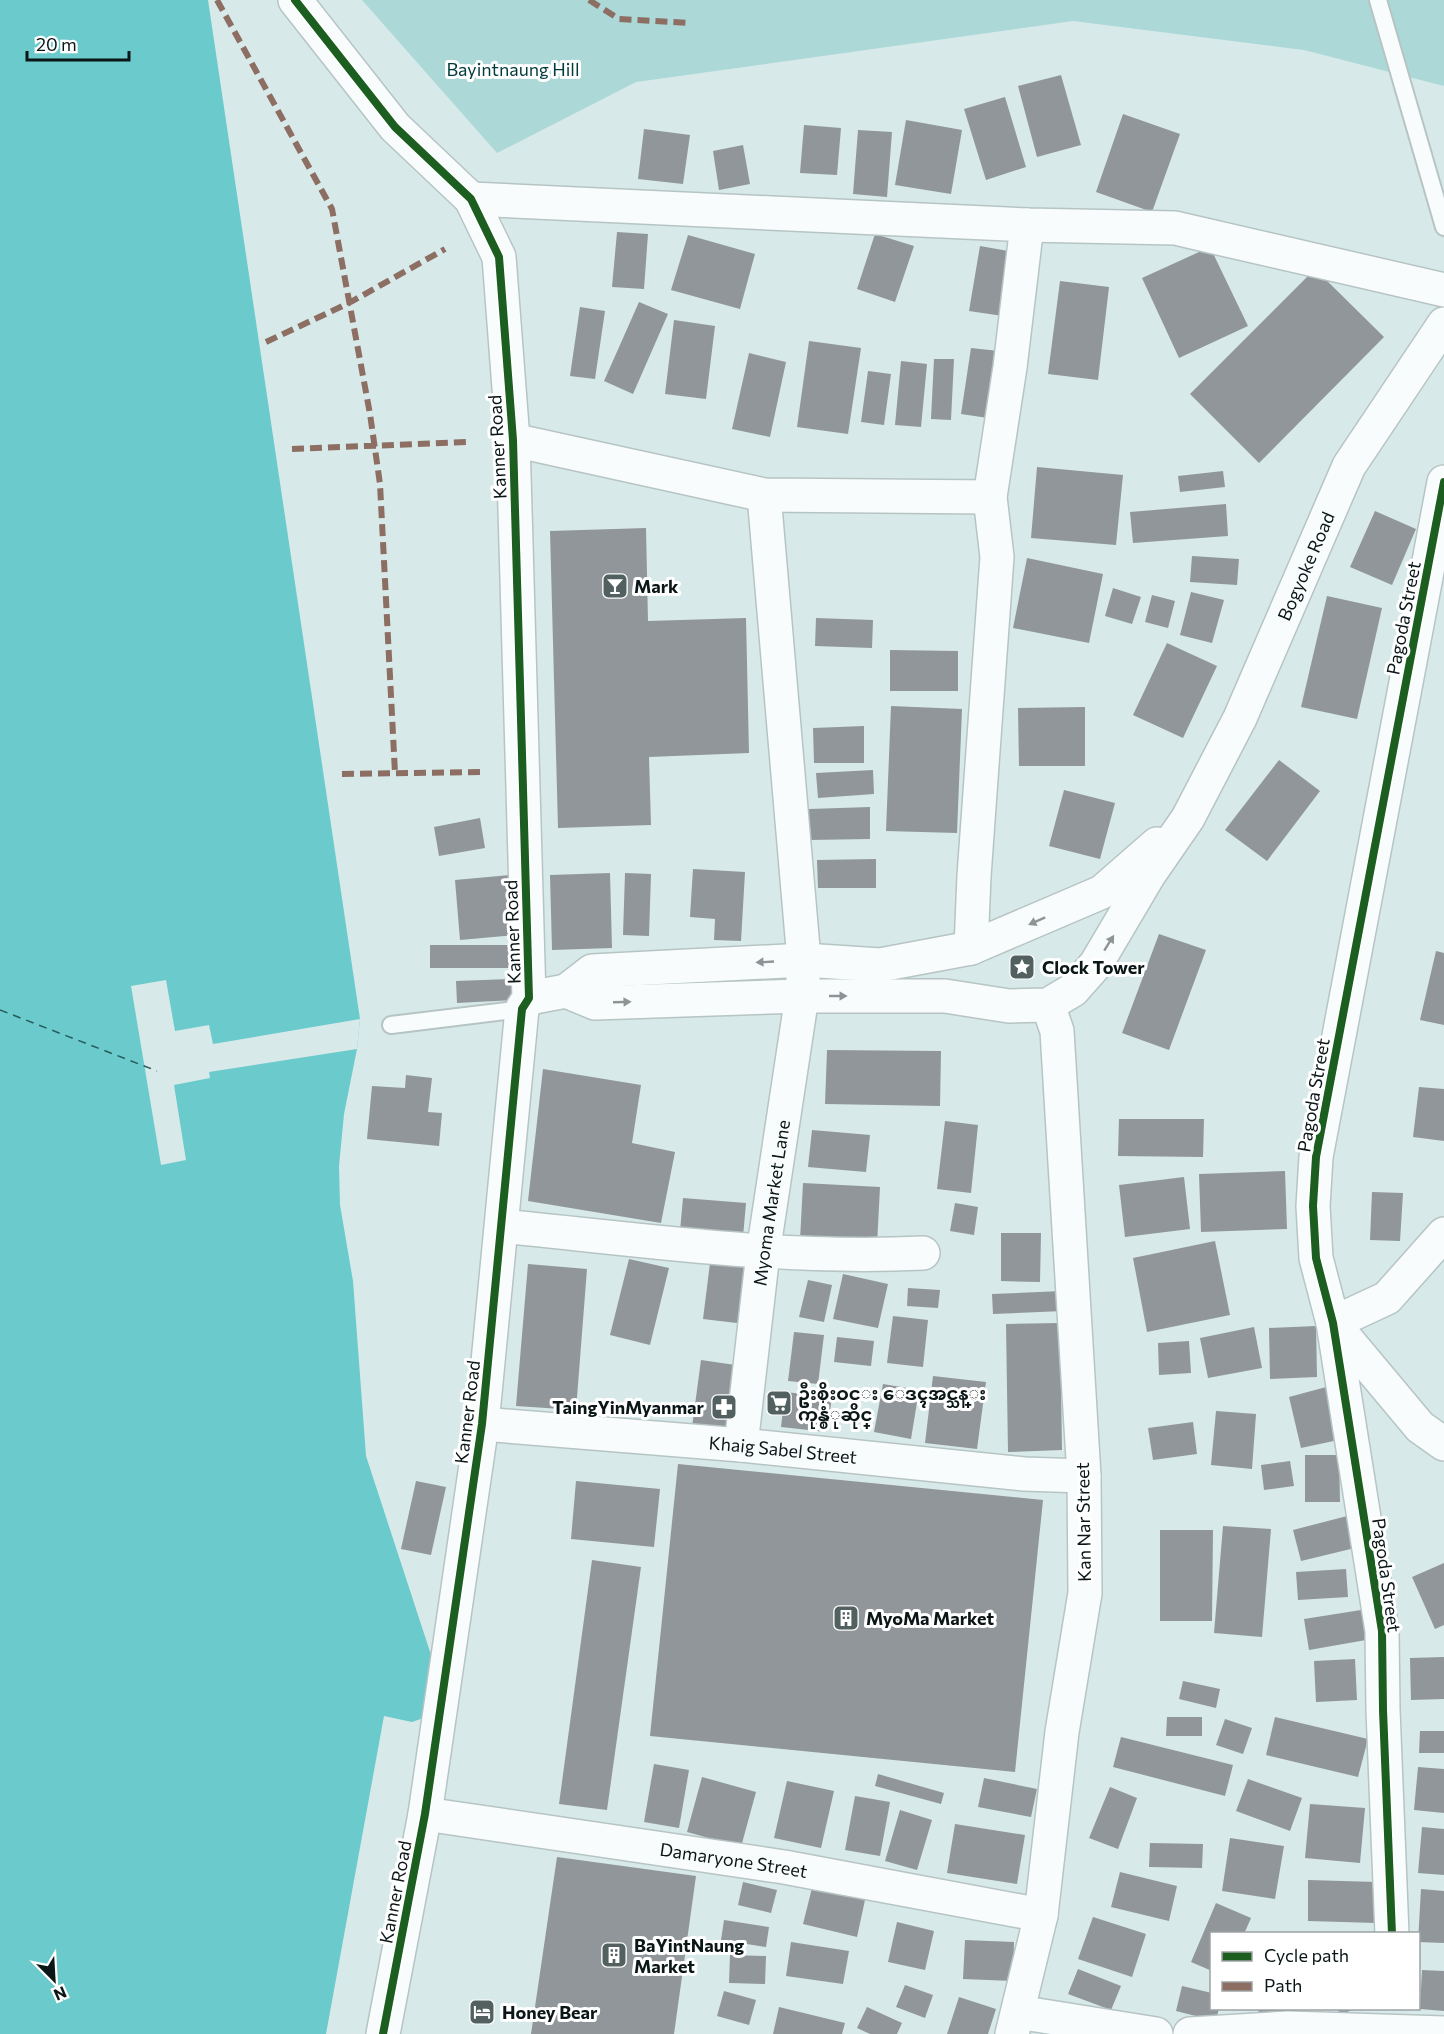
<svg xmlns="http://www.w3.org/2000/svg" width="1444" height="2034" font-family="Commissioner,'Noto Sans Myanmar',sans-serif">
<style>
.green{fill:#acd8d8}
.water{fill:#6bcacb}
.pier{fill:#d7e9e9}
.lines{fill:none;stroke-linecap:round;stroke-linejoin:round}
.ferry{stroke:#285c5d;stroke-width:1.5;stroke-dasharray:8 6;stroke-linecap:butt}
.building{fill:#91969a}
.lane-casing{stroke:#b7c4c4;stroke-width:20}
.street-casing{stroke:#b7c4c4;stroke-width:36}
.highway-casing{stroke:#b7c4c4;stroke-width:36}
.lane{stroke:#f9fcfc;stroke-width:16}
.street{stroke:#f9fcfc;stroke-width:33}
.highway{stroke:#f9fcfc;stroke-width:33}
.quiet{stroke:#8d6e63;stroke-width:6;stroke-dasharray:12 6;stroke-linecap:butt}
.cycleway-casing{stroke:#fff;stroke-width:11}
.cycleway{stroke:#1b5e20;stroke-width:8}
.oneway{fill:#8e9495}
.labels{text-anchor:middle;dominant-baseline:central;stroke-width:6;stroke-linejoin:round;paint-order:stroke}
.park-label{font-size:18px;fill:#003a3b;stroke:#fff}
.street-label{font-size:18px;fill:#0b1617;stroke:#fff}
.poi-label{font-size:18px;font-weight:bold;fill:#0b1617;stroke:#fff;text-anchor:start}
</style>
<rect width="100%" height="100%" fill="#d7e9e9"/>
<path class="green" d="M362,0H1444V86L1304,50L1073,21L636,82L497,153Z"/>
<path class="water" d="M0,0H208L360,1019L357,1049L344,1114L339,1166L340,1205L353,1281L366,1456L434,1664L429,1716L412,1722L384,1716L326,2034H0Z"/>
<path class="pier" d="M166,980L175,1031L209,1025L213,1044L360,1019L357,1049L209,1072L210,1078L174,1085L186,1160L161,1165L131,986Z"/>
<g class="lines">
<path class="ferry" d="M0,1010L157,1071"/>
</g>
<path class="building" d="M1061,75L1081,145L1037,157L1018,86Z
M1005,97L1026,167L986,180L964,109Z
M1123,114L1180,134L1152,212L1096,192Z
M906,120L962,130L951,194L895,185Z
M804,125L841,128L837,175L800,173Z
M644,129L690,135L683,184L638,179Z
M858,130L892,132L887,197L853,194Z
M743,145L750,184L719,190L713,151Z
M617,232L648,234L644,289L612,287Z
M875,234L914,246L895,302L857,289Z
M688,235L755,254L740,309L671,290Z
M980,246L1014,252L1003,316L969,311Z
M1210,247L1248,326L1179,358L1142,278Z
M1315,269L1384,337L1259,463L1190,394Z
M1060,281L1109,287L1098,380L1048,374Z
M639,302L668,314L633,394L604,381Z
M580,307L605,311L595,379L570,376Z
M674,320L715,326L706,399L665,394Z
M809,341L861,348L848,434L797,427Z
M971,348L999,351L988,418L961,414Z
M749,353L786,362L770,437L732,429Z
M934,359H954L951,420L931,419Z
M901,361L927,364L921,427L895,425Z
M868,371L891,374L884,425L861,422Z
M1037,467L1123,475L1116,545L1031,538Z
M1223,471L1225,487L1180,492L1178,476Z
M1226,504L1228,536L1133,543L1130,512Z
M1375,511L1416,529L1392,585L1350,567Z
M646,528L648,621L746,618L749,753L649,757L651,825L558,828L550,531Z
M1192,556L1239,559L1237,585L1190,582Z
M1027,558L1103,574L1089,643L1013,628Z
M1113,588L1141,597L1132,624L1105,616Z
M1191,592L1224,600L1212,643L1180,635Z
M1152,595L1175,601L1168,628L1145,622Z
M1327,596L1382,608L1357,719L1301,707Z
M816,618L873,620L872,648L815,646Z
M1167,643L1217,666L1183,738L1133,715Z
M890,650L958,651V691H890Z
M891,706L962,709L957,833L886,831Z
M1085,707V766H1019L1018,708Z
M864,726V763H814L813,728Z
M1279,760L1320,791L1267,861L1225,830Z
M873,770L874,794L818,798L816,773Z
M1064,790L1115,803L1100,859L1049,846Z
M870,807V839L809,840V809Z
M480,818L485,848L439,856L434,827Z
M876,859V888H818L817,860Z
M693,869L745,872L741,941L714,940L715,919L690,917Z
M610,873L612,948L552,950L550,875Z
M625,873L651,874L649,936L623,935Z
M510,875L515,935L460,940L455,880Z
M1159,934L1206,950L1169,1050L1122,1033Z
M430,945H513V968H430Z
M1436,951L1444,953V1025L1420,1020Z
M513,979V1000L457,1003L456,981Z
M827,1050L941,1051L940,1106L825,1104Z
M543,1069L641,1085L632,1143L675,1152L661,1223L528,1201Z
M406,1075L432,1078L428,1112L442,1113L439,1146L367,1139L372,1086L405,1088Z
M1419,1087L1444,1089V1141L1413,1137Z
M1119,1119H1204L1203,1157L1118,1156Z
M945,1121L978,1125L971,1193L937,1189Z
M812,1130L870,1135L866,1172L808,1167Z
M1285,1171L1287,1229L1201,1232L1199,1174Z
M1184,1177L1190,1229L1125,1237L1119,1185Z
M803,1183L880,1187L877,1245L800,1240Z
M1372,1192L1403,1193L1400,1241L1370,1240Z
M683,1198L746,1203L743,1237L680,1231Z
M955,1203L978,1207L974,1235L950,1231Z
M1001,1233H1041L1040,1282L1001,1281Z
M1215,1241L1230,1315L1147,1332L1133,1258Z
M629,1259L669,1268L650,1345L610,1335Z
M710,1263L752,1268L745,1324L703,1319Z
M528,1264L587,1269L576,1410L516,1406Z
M843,1274L888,1284L878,1328L833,1319Z
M808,1280L832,1285L824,1322L799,1317Z
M908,1288L940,1290L938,1308L907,1306Z
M1062,1291L1063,1311L993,1314L992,1294Z
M893,1316L928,1320L923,1367L887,1363Z
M1060,1323L1062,1450L1008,1452L1006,1324Z
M1316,1326L1317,1377L1270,1379L1269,1328Z
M1254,1327L1262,1368L1208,1378L1200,1338Z
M794,1332L824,1335L818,1384L788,1381Z
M837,1337L874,1341L871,1366L834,1362Z
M1189,1341L1191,1373L1159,1375L1158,1343Z
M701,1360L742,1366L732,1432L692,1427Z
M933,1376L986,1382L977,1449L925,1443Z
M883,1384L919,1390L911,1439L874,1432Z
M1330,1386L1343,1439L1301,1448L1289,1397Z
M785,1392L832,1397L827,1432L781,1427Z
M1216,1411L1256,1414L1252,1469L1211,1465Z
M1193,1422L1197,1454L1153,1460L1148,1428Z
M1305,1455H1339L1340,1502H1305Z
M1290,1461L1294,1486L1264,1490L1261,1465Z
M678,1464L1043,1500L1015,1772L650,1736Z
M416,1481L446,1487L431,1555L401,1549Z
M576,1481L660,1489L654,1547L571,1539Z
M1351,1515L1359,1547L1301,1561L1293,1530Z
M1223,1526L1271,1529L1262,1637L1214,1633Z
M1160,1530H1213L1212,1621H1160Z
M592,1560L641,1567L607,1810L559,1804Z
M1444,1563V1625L1435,1629L1412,1577Z
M1346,1569L1348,1597L1298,1600L1296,1572Z
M1361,1610L1366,1640L1309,1650L1304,1619Z
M1444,1657V1699L1411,1700L1410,1658Z
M1355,1659L1357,1700L1316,1702L1314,1661Z
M1183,1681L1220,1689L1216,1708L1179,1699Z
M1167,1717H1202V1736H1166Z
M1275,1717L1368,1739L1358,1777L1266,1755Z
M1225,1719L1252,1728L1243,1754L1216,1745Z
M1420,1731H1444V1753H1419Z
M1121,1737L1233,1765L1225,1796L1113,1767Z
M654,1764L689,1770L679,1828L644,1822Z
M1418,1767L1444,1769V1813L1414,1810Z
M878,1774L944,1793L941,1804L875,1786Z
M702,1777L756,1792L741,1847L687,1832Z
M984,1778L1037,1789L1031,1817L978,1807Z
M1248,1779L1302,1798L1290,1831L1236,1811Z
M787,1781L834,1791L821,1848L774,1838Z
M1110,1787L1137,1798L1118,1849L1089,1838Z
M855,1796L890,1802L880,1856L845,1850Z
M1310,1804L1365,1808L1360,1863L1305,1858Z
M900,1810L932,1820L917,1870L885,1861Z
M955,1824L1025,1835L1017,1884L947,1873Z
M1422,1827L1444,1829V1875L1418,1873Z
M1230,1838L1284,1846L1275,1899L1222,1891Z
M1150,1843L1203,1844L1202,1868L1149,1867Z
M557,1857L696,1876L674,2034H531Z
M1120,1872L1177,1886L1169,1921L1111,1907Z
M1308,1880L1377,1882L1376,1923L1308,1921Z
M743,1882L777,1890L771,1913L738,1905Z
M812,1888L865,1900L857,1937L803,1924Z
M1421,1889L1444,1891V1943L1418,1942Z
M1216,1903L1251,1918L1244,1934H1212V1971L1191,1962Z
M1093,1917L1146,1934L1132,1977L1078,1959Z
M724,1920L769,1927L766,1947L721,1940Z
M897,1922L934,1931L925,1970L888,1962Z
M965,1940L1014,1942L1013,1981L963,1979Z
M791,1942L849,1951L843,1984L786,1976Z
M730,1955L766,1956L765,1984L729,1983Z
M1078,1969L1121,1986L1111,2010L1068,1994Z
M1422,1970L1444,1971V2011L1420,2009Z
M905,1985L933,1995L925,2018L896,2007Z
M1182,1986L1212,1993V2008H1219L1216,2021L1176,2011Z
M724,1991L756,2000L749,2025L717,2016Z
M959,1997L996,2009L988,2034H947Z
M779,2007L845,2023L842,2034H773Z
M867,2007L902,2023L897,2034H870L857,2028Z
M1258,2008H1294L1295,2011L1259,2015Z
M1337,2008H1357L1340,2015Z"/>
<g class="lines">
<g class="lane-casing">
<path id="lane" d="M1378,0L1444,227
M391,1025L522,1009"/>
</g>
<g class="street-casing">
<g id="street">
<path d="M295,0L395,127L471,199L499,257L513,440L529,998L522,1009L482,1424L425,1814L383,2034"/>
<path d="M471,199L1027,225L1175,228L1444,290"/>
<path d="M513,440L764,495L990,497"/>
<path d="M971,948L974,876L997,557L990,497L1010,367L1027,225"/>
<path d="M502,1226C642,1240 782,1260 923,1253"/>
<path d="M1444,1234L1387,1298L1333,1323L1420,1427L1444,1444"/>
<path id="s1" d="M482,1424L741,1445L1024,1474L1084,1476"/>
<path id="s2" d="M741,1445L763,1253L802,996L804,960L764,495"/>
<path id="s3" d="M425,1814L784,1867L1041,1915"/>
<path d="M1392,1934L1383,1710L1382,1631L1333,1323L1316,1258L1313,1206L1316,1157L1444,482"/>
<path d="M1018,2012L1156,2034"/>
<path d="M1012,2034L1041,1915L1062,1732L1085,1593L1084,1476L1057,1031L1048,1005"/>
<path d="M1190,2034L1288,2028L1444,2033"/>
</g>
</g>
<g class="highway-casing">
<g id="highway">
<path id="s4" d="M566,991L595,1003L802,996H945L1009,1006L1048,1005L1073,990L1096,964L1148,876L1188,818L1240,718L1349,466L1444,324"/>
<path d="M529,998L566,991L592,971L804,960L880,965L971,948L1102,892L1157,844"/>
</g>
</g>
<use href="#lane" class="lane"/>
<use href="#street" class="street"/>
<use href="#highway" class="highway"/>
<path class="quiet" d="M217,0L332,209L370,414L380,484L395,773
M589,0L619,19L689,23
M266,342L349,303L445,249
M292,449L467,442
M342,774L485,772"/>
<g class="cycleway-casing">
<path id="cycleway" d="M295,0L395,127L471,199L499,257L513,440L529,998L522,1009L482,1424L425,1814L383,2034
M1392,1934L1383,1710L1382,1631L1333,1323L1316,1258L1313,1206L1316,1157L1444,482"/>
</g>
<use href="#cycleway" class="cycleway"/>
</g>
<defs><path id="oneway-solid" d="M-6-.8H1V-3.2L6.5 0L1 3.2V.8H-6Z" transform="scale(1.5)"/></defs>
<g class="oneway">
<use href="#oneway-solid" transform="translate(1037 921) rotate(156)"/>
<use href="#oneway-solid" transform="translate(1109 943) rotate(-58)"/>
<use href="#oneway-solid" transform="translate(765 962) rotate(177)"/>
<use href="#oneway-solid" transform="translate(838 996)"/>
<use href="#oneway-solid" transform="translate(622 1002) rotate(-2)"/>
</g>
<defs>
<g id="bar-square" transform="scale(1.35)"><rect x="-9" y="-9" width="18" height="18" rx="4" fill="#526060" stroke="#fff"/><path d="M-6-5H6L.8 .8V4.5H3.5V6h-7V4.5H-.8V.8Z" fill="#fff"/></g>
<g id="sight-square" transform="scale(1.35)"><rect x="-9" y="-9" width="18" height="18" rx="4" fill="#526060" stroke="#fff"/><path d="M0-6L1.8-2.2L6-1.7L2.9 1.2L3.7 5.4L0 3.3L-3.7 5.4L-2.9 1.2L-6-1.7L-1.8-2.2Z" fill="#fff"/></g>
<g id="supermarket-square" transform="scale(1.35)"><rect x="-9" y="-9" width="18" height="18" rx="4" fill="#526060" stroke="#fff"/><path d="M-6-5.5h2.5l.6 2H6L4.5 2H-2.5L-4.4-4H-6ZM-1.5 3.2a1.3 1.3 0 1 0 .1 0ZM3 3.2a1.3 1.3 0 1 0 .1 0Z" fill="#fff"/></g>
<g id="pharmacy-square" transform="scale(1.35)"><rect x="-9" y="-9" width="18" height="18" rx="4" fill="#526060" stroke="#fff"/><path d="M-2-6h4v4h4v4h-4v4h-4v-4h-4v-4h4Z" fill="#fff"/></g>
<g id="building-square" transform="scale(1.35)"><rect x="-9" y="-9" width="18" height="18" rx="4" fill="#526060" stroke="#fff"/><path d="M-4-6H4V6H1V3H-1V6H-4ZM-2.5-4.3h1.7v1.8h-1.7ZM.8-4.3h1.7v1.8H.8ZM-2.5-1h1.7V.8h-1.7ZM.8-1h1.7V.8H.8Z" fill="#fff"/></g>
<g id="hotel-square" transform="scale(1.35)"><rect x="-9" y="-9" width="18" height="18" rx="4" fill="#526060" stroke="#fff"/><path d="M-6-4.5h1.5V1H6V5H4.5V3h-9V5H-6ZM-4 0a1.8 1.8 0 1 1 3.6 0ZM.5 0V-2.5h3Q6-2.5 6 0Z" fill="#fff"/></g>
</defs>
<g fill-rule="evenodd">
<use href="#bar-square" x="615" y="586"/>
<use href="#sight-square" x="1022" y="967"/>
<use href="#supermarket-square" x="779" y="1403"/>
<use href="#pharmacy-square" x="724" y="1407"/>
<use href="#building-square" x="846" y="1618"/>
<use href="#building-square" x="614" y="1955"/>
<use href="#hotel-square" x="482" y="2012"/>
</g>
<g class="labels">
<g class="park-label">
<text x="513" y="69">Bayintnaung Hill</text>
</g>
<g class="street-label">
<text transform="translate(497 447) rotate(-93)">Kanner Road</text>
<text stroke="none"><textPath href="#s4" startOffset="1000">Bogyoke Road</textPath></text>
<text transform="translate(1403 618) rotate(-79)">Pagoda Street</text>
<text transform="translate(512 932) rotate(-92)">Kanner Road</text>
<text transform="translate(1313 1095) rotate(-80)">Pagoda Street</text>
<text stroke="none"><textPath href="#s2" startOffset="244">Myoma Market Lane</textPath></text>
<text transform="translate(467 1412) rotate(-83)">Kanner Road</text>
<text stroke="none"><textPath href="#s1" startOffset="302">Khaig Sabel Street</textPath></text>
<text transform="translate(1083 1522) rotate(-91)">Kan Nar Street</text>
<text transform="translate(1387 1575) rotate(82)">Pagoda Street</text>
<text stroke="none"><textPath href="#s3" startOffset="312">Damaryone Street</textPath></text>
<text transform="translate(395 1892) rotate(-79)">Kanner Road</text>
</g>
<g class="poi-label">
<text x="634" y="586">Mark</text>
<text x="1042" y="967">Clock Tower</text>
<text x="798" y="1393">ဦးစိုးဝင္း ေဒၚအင္သန္း<tspan x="798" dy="21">ကုန္စံုဆိုင္</tspan></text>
<text x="704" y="1407" text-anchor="end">TaingYinMyanmar</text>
<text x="866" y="1618">MyoMa Market</text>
<text x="634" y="1945">BaYintNaung<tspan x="634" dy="21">Market</tspan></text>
<text x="502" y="2012">Honey Bear</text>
</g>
</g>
<rect x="1210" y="1932" width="210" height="78" fill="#ffffff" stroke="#9da2a2" stroke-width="1.5"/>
<rect x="1222" y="1952" width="30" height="9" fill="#1b5e20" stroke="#9da2a2" stroke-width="1.5"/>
<text x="1264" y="1962" font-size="18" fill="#0b1617">Cycle path</text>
<rect x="1222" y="1982" width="30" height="9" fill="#8d6e63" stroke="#9da2a2" stroke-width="1.5"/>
<text x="1264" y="1992" font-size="18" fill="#0b1617">Path</text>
<g transform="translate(54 1980) rotate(156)" stroke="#ffffff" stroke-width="4.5" paint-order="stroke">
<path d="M0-4.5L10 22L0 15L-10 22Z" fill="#0b1617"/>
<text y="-9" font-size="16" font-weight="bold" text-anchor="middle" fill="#0b1617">N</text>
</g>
<path d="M27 51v9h102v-9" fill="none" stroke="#0b1617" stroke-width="3"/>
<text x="36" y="51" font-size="18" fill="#0b1617" stroke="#ffffff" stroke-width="4.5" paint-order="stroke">20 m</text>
</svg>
